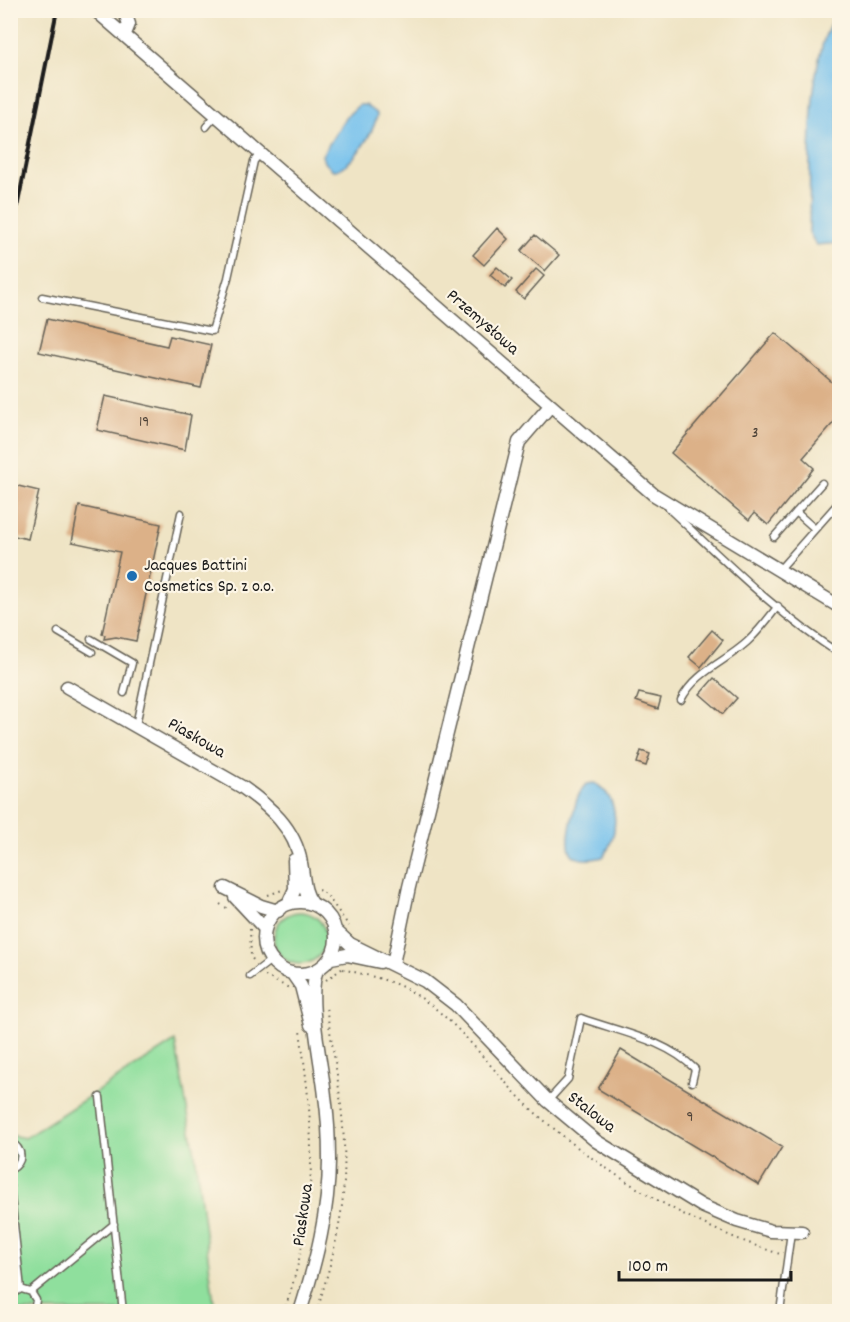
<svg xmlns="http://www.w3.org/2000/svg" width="850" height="1322" font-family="Dekko,sans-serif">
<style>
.green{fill:#8fdf9d;stroke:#567e5c;stroke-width:1.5}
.water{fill:#72c0ed;stroke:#476e84;stroke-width:1.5}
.building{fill:#dcb188}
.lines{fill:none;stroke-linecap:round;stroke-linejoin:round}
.lane-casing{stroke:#666257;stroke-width:9}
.street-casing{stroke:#666257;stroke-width:15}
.path{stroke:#666257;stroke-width:2;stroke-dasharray:1.5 4.5;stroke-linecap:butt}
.lane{stroke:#fff;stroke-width:6}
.street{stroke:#fff;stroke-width:12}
.rail{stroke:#1c1c1c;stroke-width:4}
.poi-dot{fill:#1f6fb2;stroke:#fcf5e5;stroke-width:2}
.labels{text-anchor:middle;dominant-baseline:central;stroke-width:4.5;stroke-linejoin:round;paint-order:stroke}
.number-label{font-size:15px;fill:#4c4137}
.street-label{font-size:18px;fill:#1c1c1c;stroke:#fcf5e5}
.poi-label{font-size:18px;fill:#1c1c1c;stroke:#fcf5e5;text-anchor:start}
</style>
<rect width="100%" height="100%" fill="#fcf5e5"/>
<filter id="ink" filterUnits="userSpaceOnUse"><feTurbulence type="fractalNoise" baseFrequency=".0167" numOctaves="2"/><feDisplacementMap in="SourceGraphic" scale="12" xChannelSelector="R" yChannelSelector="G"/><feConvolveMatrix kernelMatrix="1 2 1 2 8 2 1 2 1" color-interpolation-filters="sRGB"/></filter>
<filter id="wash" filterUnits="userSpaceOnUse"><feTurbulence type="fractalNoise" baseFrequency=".008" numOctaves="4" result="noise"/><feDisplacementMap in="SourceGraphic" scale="24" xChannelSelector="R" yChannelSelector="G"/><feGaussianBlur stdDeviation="1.35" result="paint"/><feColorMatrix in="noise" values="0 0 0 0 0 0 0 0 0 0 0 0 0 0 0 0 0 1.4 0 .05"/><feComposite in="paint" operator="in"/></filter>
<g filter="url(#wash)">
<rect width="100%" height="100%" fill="#efe4c5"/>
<path class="green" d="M274 938a26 26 0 1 1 52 0a26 26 0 1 1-52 0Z
M175,1041L195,1154L215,1311H11L10,1135L25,1138Z"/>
<path class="water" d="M838,11L839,243L816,245L809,232C811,174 804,56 838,11Z
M359,105H365L377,114C376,131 349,171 333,170L324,162L322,155L346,117Z
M594,783C621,797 619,835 603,857C566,866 565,849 572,819C575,806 577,794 586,784Z"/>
<g id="blocks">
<path class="building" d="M497,228L508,239L484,265L473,255Z
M535,235L559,255L545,271L521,251Z
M497,267L512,280L505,288L490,275Z
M536,269L544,276L524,299L516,292Z
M47,319L167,346L170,336L211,345L201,388L39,352Z
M775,333L840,389V415L803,458L814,468L768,525L754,513L749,520L671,453Z
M105,396L191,415L185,450L97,430Z
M14,485L39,491L28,539L10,535V503Z
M79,506L161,524L136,641L116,637L104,639L105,635L102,634L120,552L72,542Z
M712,630L723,640L701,667L689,657Z
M714,678L737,698L723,714L700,694Z
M639,693L661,698L658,709L636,701Z
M641,751L650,754L646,766L637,763Z
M621,1050L782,1147L759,1185L598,1089Z"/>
</g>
</g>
<g filter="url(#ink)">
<use href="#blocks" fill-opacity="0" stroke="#666257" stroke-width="1.5"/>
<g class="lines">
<g class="lane-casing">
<path id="lane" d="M206,127L217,114
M42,297L212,331L228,278L254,161L261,153
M669,509C723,559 777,614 840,654
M796,512L815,529
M774,537L822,483
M779,570L840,501
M58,632L92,652
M91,639L132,663L124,693
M681,700C695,672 725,662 747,642C759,631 768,619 778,606
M136,725L181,513
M250,976L271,960
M100,1097L123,1312
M548,1101L568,1079L581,1018C619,1032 665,1039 695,1069L692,1082
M10,1142C24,1149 24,1163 10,1170
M10,1187L21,1289
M31,1292L114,1224
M10,1295L21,1289L31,1292L36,1300L34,1312
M780,1312L791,1232"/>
</g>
<g class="street-casing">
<path id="street" d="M95,10L653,494L840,607
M124,10L129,24L125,34
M67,687L242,787C269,806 295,828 301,863C304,877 303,892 312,903
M225,888L261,906L278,911
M235,897L265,929
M264 938a36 36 0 1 1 72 0a36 36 0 1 1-72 0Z
M288,904L295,889L294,860
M336,931L350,944L425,981L456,1005L548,1101L596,1141L702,1206L737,1221L771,1231L802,1232
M331,958L347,955L380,962
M393,964L409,887L519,442L550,406
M292,973L301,986L311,1025
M300,1312C316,1262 329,1212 329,1160C329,1139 328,1117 325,1096C322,1065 306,997 317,970"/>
</g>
<path class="path" d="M318,890L326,894L349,926
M268,895L282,890
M220,904L230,910
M250,929L251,957L254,961
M343,969C364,975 389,979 408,990C462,1020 493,1076 539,1116C609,1177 692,1226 780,1254
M265,976L289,988
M326,980L343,968
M284,1312C319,1207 315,1138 300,1031
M317,1312C326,1279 336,1247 341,1213C351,1144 337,1074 326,1007"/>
<use href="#lane" class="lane"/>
<use href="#street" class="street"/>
<path class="rail" d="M10,242L57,10"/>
</g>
</g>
<circle class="poi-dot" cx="132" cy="576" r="6"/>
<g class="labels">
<g class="number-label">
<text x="144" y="423">19</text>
<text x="755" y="434">3</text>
<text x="690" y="1118">9</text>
</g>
<g class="street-label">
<text transform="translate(482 323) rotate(41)">Przemysłowa</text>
<text transform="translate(196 739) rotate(30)">Piaskowa</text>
<text transform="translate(591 1113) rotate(38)">Stalowa</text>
<text transform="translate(304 1215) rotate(-82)">Piaskowa</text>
</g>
<g class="poi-label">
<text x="144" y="566">Jacques Battini<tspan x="144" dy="21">Cosmetics Sp. z o.o.</tspan></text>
</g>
</g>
<rect width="850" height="1322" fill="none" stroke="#fcf5e5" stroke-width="36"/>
<path d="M619 1271v9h172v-9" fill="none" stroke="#1c1c1c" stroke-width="3"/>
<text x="628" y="1271" font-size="18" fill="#1c1c1c" stroke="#fcf5e5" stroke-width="4.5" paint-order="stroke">100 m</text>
</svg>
